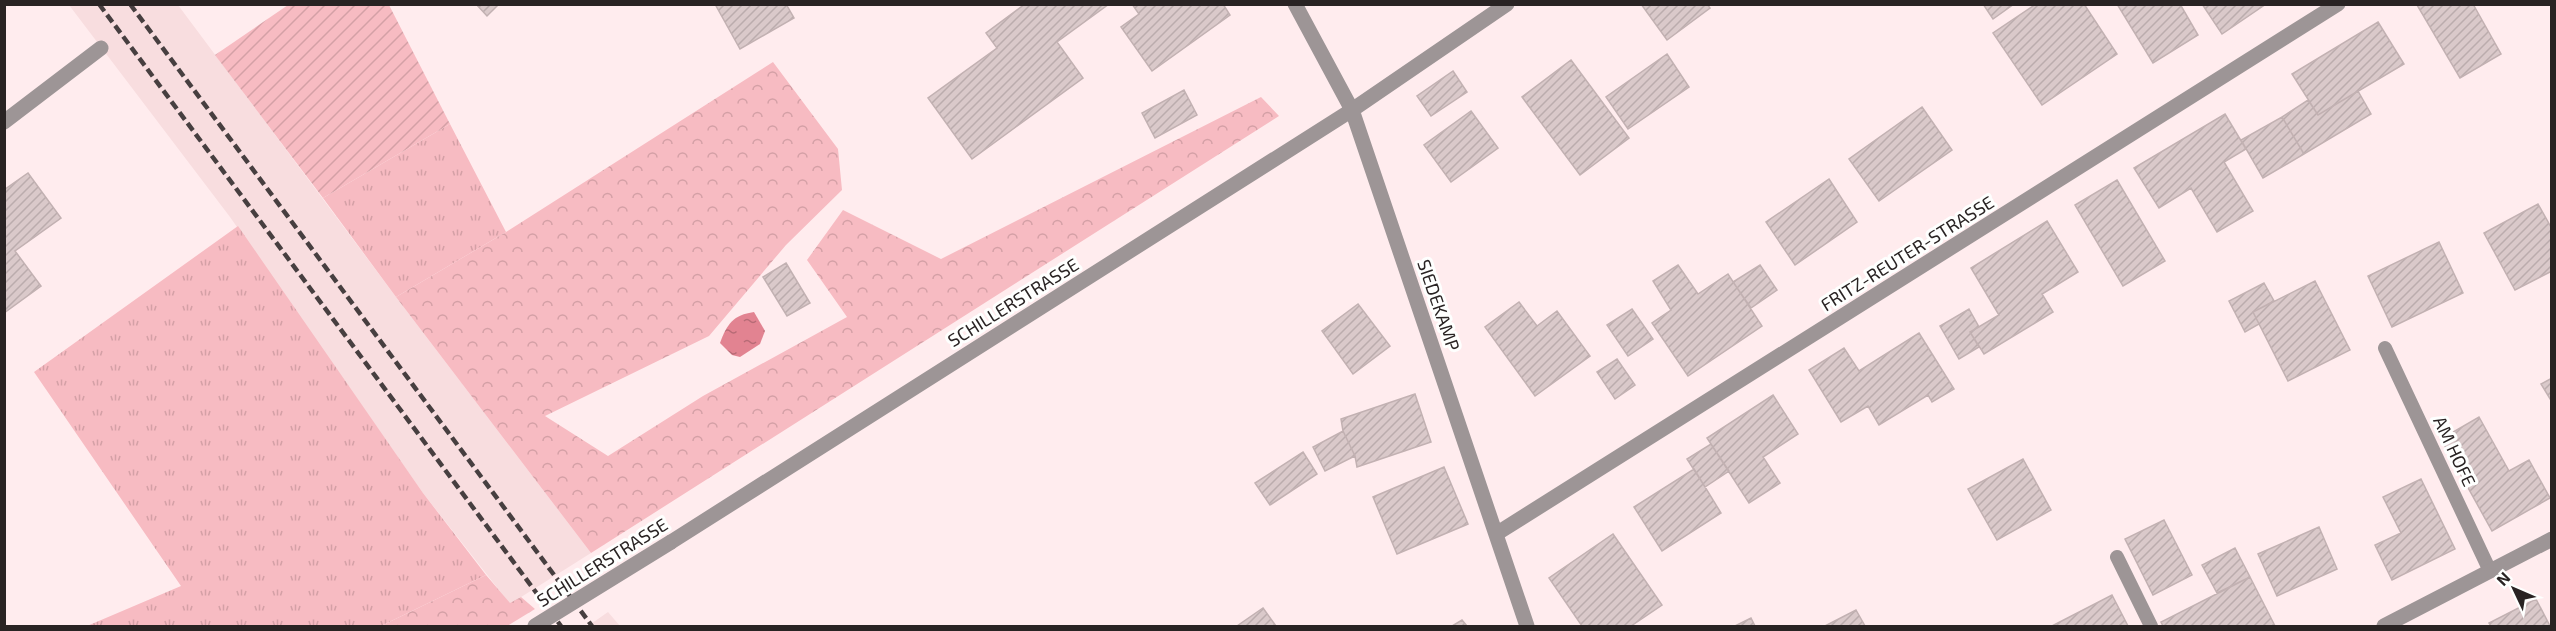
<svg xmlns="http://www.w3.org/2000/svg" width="2556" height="631" font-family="'Exo 2',sans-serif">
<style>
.built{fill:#f8dddf}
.grass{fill:url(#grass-tufts)}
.forest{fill:url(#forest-crowns)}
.garden{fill:url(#garden-furrows)}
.water{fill:url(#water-ripples)}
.building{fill:url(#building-hatch);stroke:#c2b1b2;stroke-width:1.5}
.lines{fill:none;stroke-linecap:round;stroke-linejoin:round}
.service{stroke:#9d9596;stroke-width:14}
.minor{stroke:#9d9596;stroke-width:15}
.rail{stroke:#473f40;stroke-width:4.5;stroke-dasharray:9 4.5;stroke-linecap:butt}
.minor-bridge{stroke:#9d9596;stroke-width:15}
.labels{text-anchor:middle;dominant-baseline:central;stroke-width:6;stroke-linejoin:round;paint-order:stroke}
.street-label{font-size:18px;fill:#292323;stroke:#fefffe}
</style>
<defs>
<pattern id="grass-tufts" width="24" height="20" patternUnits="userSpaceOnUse" patternTransform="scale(1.5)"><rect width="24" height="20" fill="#f7bbc2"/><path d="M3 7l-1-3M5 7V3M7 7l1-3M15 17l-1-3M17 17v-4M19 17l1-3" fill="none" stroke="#d4a0a6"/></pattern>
<pattern id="forest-crowns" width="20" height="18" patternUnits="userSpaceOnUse" patternTransform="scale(1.5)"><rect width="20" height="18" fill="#f7bbc2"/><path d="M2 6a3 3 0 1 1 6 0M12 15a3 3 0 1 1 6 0" fill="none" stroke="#d4a0a6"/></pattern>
<pattern id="garden-furrows" width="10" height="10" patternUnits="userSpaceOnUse" patternTransform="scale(1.5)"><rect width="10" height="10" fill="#f7bbc2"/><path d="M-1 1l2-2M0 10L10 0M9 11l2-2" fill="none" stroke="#d4a0a6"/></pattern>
<pattern id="water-ripples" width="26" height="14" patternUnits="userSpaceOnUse" patternTransform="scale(1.5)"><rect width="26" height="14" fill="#e28391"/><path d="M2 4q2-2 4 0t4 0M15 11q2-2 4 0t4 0" fill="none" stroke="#b76b76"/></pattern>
<pattern id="building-hatch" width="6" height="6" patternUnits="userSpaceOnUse" patternTransform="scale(1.5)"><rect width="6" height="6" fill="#dac9ca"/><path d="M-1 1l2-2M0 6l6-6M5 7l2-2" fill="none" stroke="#bbacad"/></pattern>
</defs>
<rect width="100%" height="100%" fill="#ffecee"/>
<path class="built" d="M69,5H178L396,297L591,553L510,604L423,493L230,217Z
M608,612L620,626H588Z"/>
<path class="grass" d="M450,124L506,232L396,297L323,198Z
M238,226L423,493L486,575L381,626H87L181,586L34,372Z"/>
<path class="forest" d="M773,62L838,149L842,190L786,245L709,336L545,416L608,456L703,396L847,317L807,260L843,210L941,259L1261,97L1279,116L591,553L396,297L506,232Z
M486,575L510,603L521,597L535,609L507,626H381Z"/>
<path class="garden" d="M288,5H389L450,124L323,198L215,55Z"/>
<path class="water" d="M754,312L765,331L760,344L740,357L732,355L720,343C727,324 733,315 754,312Z"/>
<path class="building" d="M476,4H499L487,16Z
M715,4H786L794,18L740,49Z
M1025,4H1109L1057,42L1083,78L972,159L928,98L997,48L986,33Z
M1132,4H1223L1230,15L1152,71L1121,27L1139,14Z
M1641,4H1707L1710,8L1667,40Z
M1983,4H2014L1993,19Z
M2036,4H2084L2117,54L2042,105L1993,33Z
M2117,4H2180L2198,35L2153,63Z
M2202,4H2266L2222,34Z
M2473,4L2501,54L2460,78L2417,5Z
M2378,22L2404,64L2318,115L2292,74Z
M1667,54L1689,87L1628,129L1606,97Z
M1571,60L1629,138L1580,175L1522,97Z
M1453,71L1467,92L1431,116L1417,96Z
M1184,90L1197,115L1155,138L1142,113Z
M2358,91L2371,114L2304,154L2282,117L2308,100L2318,115Z
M1922,107L1952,150L1879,201L1849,159Z
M1471,111L1498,148L1451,182L1424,145Z
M2225,114L2246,149L2224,162L2253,211L2217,232L2191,188L2159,208L2134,168Z
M2282,117L2304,154L2263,178L2241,140Z
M28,173L61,218L15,251L41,286L4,313V190Z
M1829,179L1857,222L1795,265L1766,222Z
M2117,180L2165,261L2123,286L2075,205Z
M2538,204L2552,229V271L2515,290L2484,233Z
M2047,221L2078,272L2042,294L2053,312L1984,354L1970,332L1999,315L1971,268Z
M2439,242L2463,293L2392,327L2368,276Z
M786,263L810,303L787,316L763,277Z
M1678,265L1698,294L1728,274L1762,326L1688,376L1652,323L1671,310L1653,281Z
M1760,265L1777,290L1751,308L1733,282Z
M2315,281L2350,350L2288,381L2253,312Z
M2264,283L2274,301L2253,312L2259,324L2245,332L2229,301Z
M1519,302L1537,326L1557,311L1590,356L1535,396L1485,327Z
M1358,304L1390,346L1353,374L1322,331Z
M1632,309L1653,339L1628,356L1607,325Z
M1969,309L1979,327L1970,332L1979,347L1959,359L1940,326Z
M1919,333L1954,389L1932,402L1928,395L1879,425L1868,406L1841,422L1809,370L1844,348L1859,371Z
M1617,359L1635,385L1615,399L1597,372Z
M2552,378V402L2541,384Z
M1415,394L1431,442L1357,467L1355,456L1343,431L1341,419Z
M1773,395L1798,434L1763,457L1780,483L1749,503L1707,438Z
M2479,417L2509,471L2529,460L2550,498L2492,531L2441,439Z
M1343,431L1355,456L1325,471L1313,447Z
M1711,444L1729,471L1705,487L1687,459Z
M1303,452L1317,474L1270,505L1255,483Z
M2023,459L2051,510L1997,540L1968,489Z
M1444,467L1468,524L1397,554L1373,497Z
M1694,469L1721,513L1662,551L1634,507Z
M2421,479L2455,549L2392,580L2375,545L2401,533L2383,497Z
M2164,520L2192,575L2153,595L2125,539Z
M2319,527L2337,569L2277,596L2258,554Z
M1613,534L1662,605L1631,626H1582L1549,578Z
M2235,548L2250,577L2217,593L2202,565Z
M2250,577L2275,626H2163L2161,622Z
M2112,595L2128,626H2052Z
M2536,599L2550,626H2491L2489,623Z
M1263,608L1276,626H1237Z
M1856,610L1865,626H1825Z
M1751,618L1755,626H1735Z
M1462,620L1467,626H1452Z"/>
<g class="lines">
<path class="service" d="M2385,348L2490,571
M2117,557L2151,626"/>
<path class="minor" d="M1295,4L1352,110L1527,626
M4,122L101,48
M1496,534L2338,4
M671,542L1352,110L1507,4
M2384,626L2552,539"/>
<path class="rail" d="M99,4L561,626
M130,4L592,626"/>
<path class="minor-bridge" d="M535,626L671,542"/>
</g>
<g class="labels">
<g class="street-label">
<text transform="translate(1907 253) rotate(-32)">FRITZ-REUTER-STRASSE</text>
<text transform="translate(1013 302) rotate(-32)">SCHILLERSTRASSE</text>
<text transform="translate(1439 305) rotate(71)">SIEDEKAMP</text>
<text transform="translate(2455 451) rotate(65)">AM HOFE</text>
<text transform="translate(602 562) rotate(-32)">SCHILLERSTRASSE</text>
</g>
</g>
<rect width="2556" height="631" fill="none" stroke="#292323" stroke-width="12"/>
<g transform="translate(2514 589) rotate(314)" stroke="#fefffe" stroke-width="4.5" paint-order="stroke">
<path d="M0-4.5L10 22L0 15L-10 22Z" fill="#292323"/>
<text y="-9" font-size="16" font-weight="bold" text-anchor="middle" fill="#292323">N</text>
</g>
</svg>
